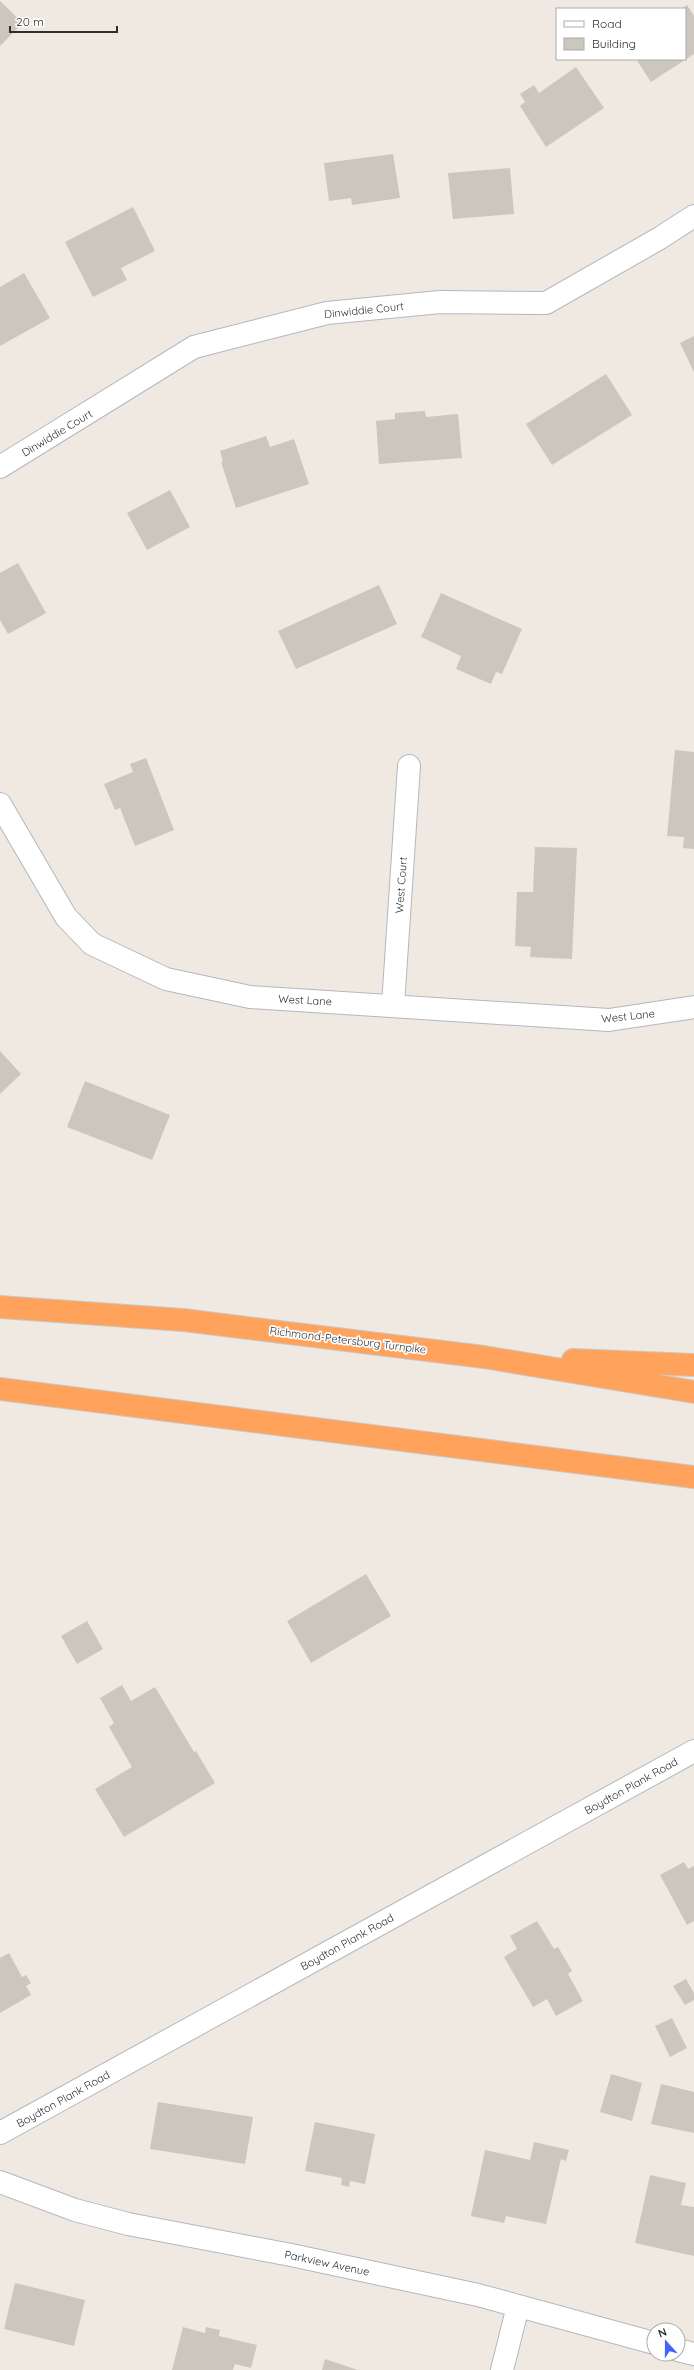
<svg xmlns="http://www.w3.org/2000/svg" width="694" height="2370" font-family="Quicksand,sans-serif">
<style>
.building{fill:#cbc7bf}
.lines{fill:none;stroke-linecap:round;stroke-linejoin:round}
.minor-casing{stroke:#b4b7c1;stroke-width:24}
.secondary-casing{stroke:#b4b7c1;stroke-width:24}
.motorway-casing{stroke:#c9c9c9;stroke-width:24}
.minor{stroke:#fff;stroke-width:22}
.secondary{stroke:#fff;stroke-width:22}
.motorway{stroke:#ffa35c;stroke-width:22}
.labels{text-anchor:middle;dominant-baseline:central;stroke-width:3.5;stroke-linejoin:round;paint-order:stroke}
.street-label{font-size:11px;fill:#2e2e2e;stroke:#fff}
</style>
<rect width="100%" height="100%" fill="#efe9e1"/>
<path class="building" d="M0,1L23,23L0,46Z
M687,5L694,16V54L651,82L636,59H685V9H682Z
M576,67L604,108L546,147L520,106L525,102L520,94L534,85L539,93Z
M393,154L400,198L352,205L351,198L329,201L324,163Z
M510,168L514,214L453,219L448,173Z
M133,207L155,251L121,268L127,280L93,297L65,242Z
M24,273L50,318L0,346V287Z
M694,336V372L680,343Z
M606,374L632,415L552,465L526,424Z
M425,411L426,417L458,414L462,458L379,464L376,421L395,419V413Z
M266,436L270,447L294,439L309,484L236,508L221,462H223L220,451Z
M170,490L190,527L147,550L127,513Z
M18,563L46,613L8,634L0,620V573Z
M379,585L397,624L296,669L278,631Z
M441,593L522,629L502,674L496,672L491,684L456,669L461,656L421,637Z
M675,750L694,752V849L683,848L684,837L667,836Z
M146,758L174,830L135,846L120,808L115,810L104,784L133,772L130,764Z
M535,847L577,848L572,959L530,957L531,947L515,946L517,892H533Z
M0,1051L21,1074L0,1094Z
M85,1081L170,1115L152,1160L67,1127Z
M366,1574L391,1616L311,1663L287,1621Z
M87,1621L103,1649L77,1664L61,1636Z
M122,1685L131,1701L155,1687L194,1752L196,1751L215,1783L124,1837L95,1789L132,1767L109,1727L114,1723L100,1698Z
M684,1862L688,1869L694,1866V1921L687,1925L660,1875Z
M537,1921L554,1949L558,1947L572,1971L568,1974L583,2001L556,2016L547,1999L533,2007L504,1957L517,1949L510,1936Z
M9,1953L22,1977L26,1975L31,1983L26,1986L31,1995L0,2013V1958Z
M686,1979L694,1993V2000L685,2005L673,1986Z
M672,2018L687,2048L670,2057L655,2026Z
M611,2074L642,2083L632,2121L600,2112Z
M661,2084L694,2092V2133L651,2124Z
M158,2102L253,2117L245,2164L150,2149Z
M315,2122L375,2134L365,2184L350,2181L349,2187L341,2185L342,2178L305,2171Z
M534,2142L569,2150L566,2161L561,2159L546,2224L506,2216L504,2223L471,2216L485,2150L530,2160Z
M650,2175L686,2183L681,2205L694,2207V2256L635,2243Z
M15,2283L85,2300L74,2346L4,2329Z
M183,2327L205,2333L206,2327L220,2330L219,2336L257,2345L251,2368L235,2364L233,2370H172Z
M325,2359L358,2370H322Z"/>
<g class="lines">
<g class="minor-casing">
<path id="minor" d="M0,467L194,347L327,313L440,302L546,303L660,238L694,216
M0,804L66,917L92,944L166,979L250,997L609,1020L694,1007
M393,1005L409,766
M0,2182L75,2210L128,2224L291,2255L478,2295L654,2343
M678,2350L694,2354
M502,2370L518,2306"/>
</g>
<g class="secondary-casing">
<path id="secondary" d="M0,2133L694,1751"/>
</g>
<g class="motorway-casing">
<path id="motorway" d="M0,1307L183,1320L484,1357L694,1392
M573,1360L694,1365
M0,1389L694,1477"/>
</g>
<use href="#minor" class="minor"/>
<use href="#secondary" class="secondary"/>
<use href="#motorway" class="motorway"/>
</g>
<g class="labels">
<g class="street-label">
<text transform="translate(364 310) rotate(-6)">Dinwiddie Court</text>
<text transform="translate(57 433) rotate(-31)">Dinwiddie Court</text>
<text transform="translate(401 885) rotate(-86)">West Court</text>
<text transform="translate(305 1000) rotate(3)">West Lane</text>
<text transform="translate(628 1016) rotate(-6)">West Lane</text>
<text transform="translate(348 1340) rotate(7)">Richmond-Petersburg Turnpike</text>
<text transform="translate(631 1786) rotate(-29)">Boydton Plank Road</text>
<text transform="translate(347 1942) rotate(-29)">Boydton Plank Road</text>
<text transform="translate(63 2099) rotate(-29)">Boydton Plank Road</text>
<text transform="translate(327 2263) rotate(12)">Parkview Avenue</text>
</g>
</g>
<rect x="556" y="8" width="130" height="52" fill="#ffffff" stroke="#ababab"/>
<rect x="564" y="21" width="20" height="6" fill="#ffffff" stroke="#ababab"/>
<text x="592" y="28" font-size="12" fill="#2e2e2e">Road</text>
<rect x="564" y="38" width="20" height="12" fill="#cbc7bf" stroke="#ababab"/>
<text x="592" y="48" font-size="12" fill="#2e2e2e">Building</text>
<g transform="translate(666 2342) rotate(339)"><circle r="19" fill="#ffffff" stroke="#ababab"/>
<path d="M0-3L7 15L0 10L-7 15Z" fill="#4264fb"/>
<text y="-6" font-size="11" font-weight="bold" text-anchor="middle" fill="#2e2e2e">N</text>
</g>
<path d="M10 26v6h107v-6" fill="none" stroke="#2e2e2e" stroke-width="2"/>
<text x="16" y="26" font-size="12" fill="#2e2e2e" stroke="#ffffff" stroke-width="3" paint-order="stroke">20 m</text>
</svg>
